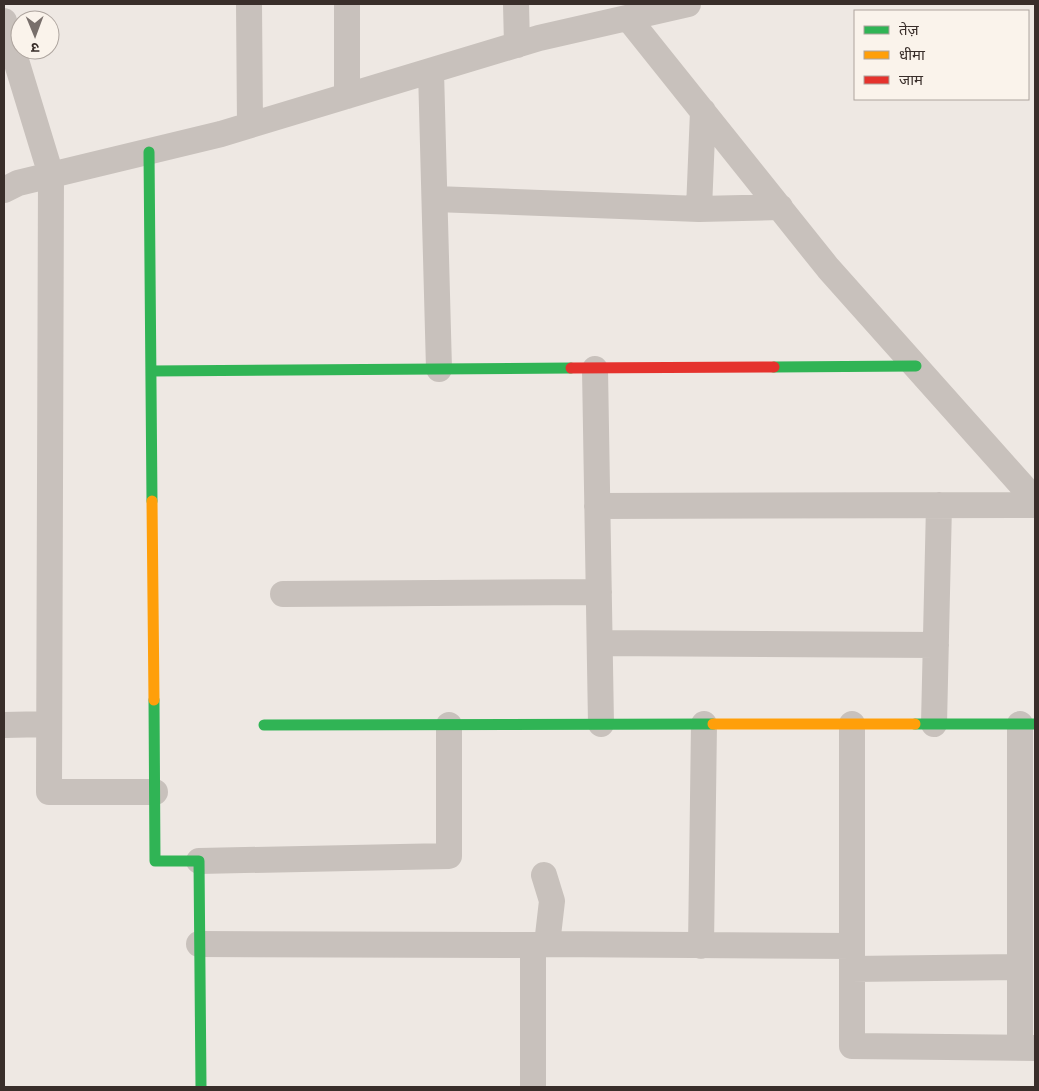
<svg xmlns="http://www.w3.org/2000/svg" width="1039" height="1091" font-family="Roboto,'Noto Sans Devanagari',sans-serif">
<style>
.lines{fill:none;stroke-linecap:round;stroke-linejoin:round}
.street{stroke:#c8c1bc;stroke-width:26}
.fast{stroke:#30b455;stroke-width:11}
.slow{stroke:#ff9f0a;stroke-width:11}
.jam{stroke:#e5322d;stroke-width:11}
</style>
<rect width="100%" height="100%" fill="#eee8e3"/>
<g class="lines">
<path class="street" d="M249,4L250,125
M516,4L517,45
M628,18L828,268L1035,500
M4,21L51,175L49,792H155
M431,71L439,369
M347,96V4
M4,190L18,183L221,134L539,38L688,4
M435,199L699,209L703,111
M699,209L780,207
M595,369L601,724
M597,506L1035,505
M283,594L599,592
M600,643L936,645
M852,724V1046L1035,1048
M934,724L939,505
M1020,724V1048
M4,725L49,724
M199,861L449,856V725
M544,875L552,901L547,944
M199,944L533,945L547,944L852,946
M701,946L704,724
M852,969L1020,967
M533,1087V945"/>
<path class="fast" d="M149,152L152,501
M774,367L916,366
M151,371L571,368
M154,700L155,861H199L201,1087
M915,724H1035
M264,725L713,724"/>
<path class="slow" d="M152,501L154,700
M713,724H915"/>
<path class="jam" d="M571,368L774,367"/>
</g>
<rect width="1039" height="1091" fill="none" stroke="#392e2a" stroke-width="10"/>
<rect x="854" y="10" width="175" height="90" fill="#faf3eb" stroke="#ada49e"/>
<rect x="864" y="26" width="25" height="8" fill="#30b455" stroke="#ada49e"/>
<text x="899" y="35" font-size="15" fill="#392e2a">तेज़</text>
<rect x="864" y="51" width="25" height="8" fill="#ff9f0a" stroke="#ada49e"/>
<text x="899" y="60" font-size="15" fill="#392e2a">धीमा</text>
<rect x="864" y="76" width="25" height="8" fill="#e5322d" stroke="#ada49e"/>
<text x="899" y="85" font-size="15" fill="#392e2a">जाम</text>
<g transform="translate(35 35) rotate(179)"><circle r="24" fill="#faf3eb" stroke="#ada49e"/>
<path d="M0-4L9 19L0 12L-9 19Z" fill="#786f6b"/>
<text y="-8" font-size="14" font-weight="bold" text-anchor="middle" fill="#392e2a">उ</text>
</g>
</svg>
